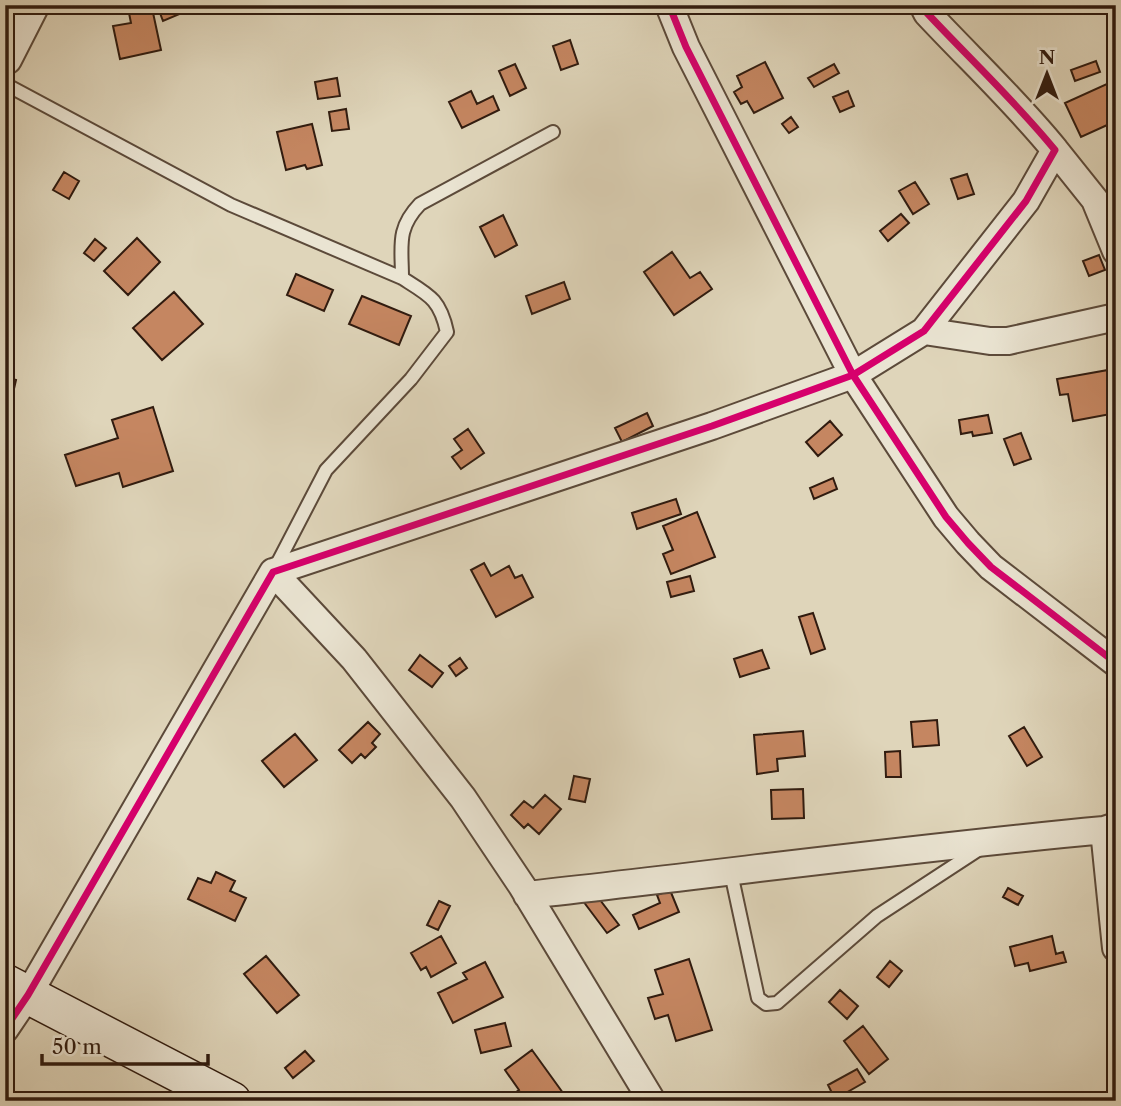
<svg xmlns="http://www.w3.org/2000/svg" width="1121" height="1106" font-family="'Libre Caslon Text',serif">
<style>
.building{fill:#c58661;stroke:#301b0f;stroke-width:2}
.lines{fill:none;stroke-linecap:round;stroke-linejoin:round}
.service-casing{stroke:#5c4a3a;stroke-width:16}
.minor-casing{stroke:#5c4a3a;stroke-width:30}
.tertiary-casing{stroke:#5c4a3a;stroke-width:37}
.secondary-casing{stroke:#301b0f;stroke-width:40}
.service{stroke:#eae4d2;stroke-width:12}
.minor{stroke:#eae4d2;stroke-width:26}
.tertiary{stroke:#eae4d2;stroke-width:33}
.secondary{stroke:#eae4d2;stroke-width:37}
.cycleway-casing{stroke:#eae4d2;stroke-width:11}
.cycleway{stroke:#d6006c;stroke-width:7}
</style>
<rect width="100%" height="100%" fill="#dfd5ba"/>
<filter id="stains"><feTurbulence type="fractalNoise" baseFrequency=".00286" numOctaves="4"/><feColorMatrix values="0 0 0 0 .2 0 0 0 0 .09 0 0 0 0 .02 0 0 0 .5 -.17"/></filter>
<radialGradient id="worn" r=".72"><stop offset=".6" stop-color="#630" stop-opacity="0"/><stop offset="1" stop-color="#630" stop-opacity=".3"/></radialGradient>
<path class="building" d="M157,5H187L189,10L163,21Z
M152,8L161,50L120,59L113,26L131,23L129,13Z
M570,40L578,64L561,70L553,46Z
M1096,61L1100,72L1075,81L1071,70Z
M765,62L783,98L754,113L747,101L741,104L734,92L742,87L737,76Z
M515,64L526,88L510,96L499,71Z
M834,64L839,73L814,87L808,78Z
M337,78L340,96L318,99L315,82Z
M1109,83L1116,99V121L1081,137L1065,103Z
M471,91L477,104L493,96L499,110L462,128L449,102Z
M848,91L854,106L840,112L833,97Z
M346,109L349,129L332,131L329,112Z
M791,117L798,127L789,133L782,124Z
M312,124L322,165L307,169L305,165L286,170L277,132Z
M64,172L79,181L69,199L53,190Z
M967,174L974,194L958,199L951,179Z
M915,182L929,204L913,214L899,191Z
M901,214L909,223L888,241L880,231Z
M503,215L517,245L495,257L480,227Z
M137,238L160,262L128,295L104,271Z
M95,239L106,248L94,261L84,253Z
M672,252L690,278L700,272L712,289L674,315L644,272Z
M1099,255L1105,270L1089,276L1083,261Z
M296,274L333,290L324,311L287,295Z
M564,282L570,299L532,314L526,296Z
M174,292L203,324L162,360L133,328Z
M362,296L411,316L399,345L349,324Z
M1108,370L1116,413L1073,421L1068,394L1060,395L1057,379Z
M5,377L16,380L11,402L5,401Z
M153,407L173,471L123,487L119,473L76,486L65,455L118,438L112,420Z
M647,413L653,426L622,442L615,428Z
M988,415L992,433L973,436L972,432L961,434L959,420Z
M830,421L842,435L818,456L806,442Z
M468,429L484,453L461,469L452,457L462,450L454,439Z
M1021,433L1031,459L1014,465L1004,439Z
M833,478L837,489L814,499L810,488Z
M676,499L681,514L637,529L632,513Z
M697,512L715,557L671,574L663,554L673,550L663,526Z
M484,563L491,576L509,566L515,578L522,575L533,597L496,617L471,570Z
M690,576L694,591L671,597L667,582Z
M813,613L825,649L811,654L799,617Z
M762,650L769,668L740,677L734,659Z
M420,655L443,673L432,687L409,670Z
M460,658L467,668L456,676L449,666Z
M937,720L939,745L913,747L911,722Z
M368,722L380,734L372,743L376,747L365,758L361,754L352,763L339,750Z
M1024,727L1042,757L1027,766L1009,736Z
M803,731L805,756L777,759L778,771L757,774L754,735Z
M295,734L317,760L284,787L262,761Z
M900,751L901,777H886L885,752Z
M574,776L590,779L585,802L569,799Z
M803,789L804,818L772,819L771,790Z
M545,795L561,809L539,834L528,824L524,828L511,815L524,801L533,808Z
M216,872L235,881L230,891L246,898L235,921L188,899L198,878L211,883Z
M1008,888L1023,896L1018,905L1003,897Z
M670,890L679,912L639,929L633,915L660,903L657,895Z
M594,892L619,925L607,933L583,901Z
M439,901L450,906L438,930L427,925Z
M441,936L456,963L431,977L426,967L421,970L411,953Z
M1052,936L1056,954L1063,952L1066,962L1030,971L1028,963L1015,966L1010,947Z
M266,956L299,995L277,1013L244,974Z
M689,959L712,1030L676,1041L668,1015L655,1019L648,998L663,994L655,970Z
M890,961L902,971L889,987L877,977Z
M485,962L503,997L453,1023L438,993L467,979L463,973Z
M840,990L858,1006L847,1019L829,1002Z
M505,1023L511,1046L481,1053L475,1030Z
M863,1026L888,1059L869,1074L844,1041Z
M532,1050L563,1093L552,1101H512L509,1097L519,1090L505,1070Z
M305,1051L314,1061L293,1078L285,1068Z
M857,1069L865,1082L835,1099L828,1085Z"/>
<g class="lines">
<g class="service-casing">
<path id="service" d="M5,84L231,205L402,278C429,295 440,299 447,332L411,379L326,470L274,570
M402,278C402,246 396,229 420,204L553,132
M731,873L758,998L766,1004L777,1003L877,916L981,848"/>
</g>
<g class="minor-casing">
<path id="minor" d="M669,5L686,47L853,375L924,331L1026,201L1055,150C1016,102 970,59 927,13L923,5
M1055,150L1095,200L1116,251
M924,331L990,341H1008L1116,317
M273,572L354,659L463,798L522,886L652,1101
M1116,826L1104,830L1116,948
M527,895C719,874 911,848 1104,830
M5,1029L28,995L273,572L712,426L853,375L946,517L968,543L991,567L1116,663"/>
</g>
<g class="tertiary-casing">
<path id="tertiary" d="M5,58L32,5"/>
</g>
<g class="secondary-casing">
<path id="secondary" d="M5,983L232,1101"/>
</g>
<use href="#service" class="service"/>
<use href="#minor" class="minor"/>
<use href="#tertiary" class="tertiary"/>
<use href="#secondary" class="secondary"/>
<g class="cycleway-casing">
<path id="cycleway" d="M669,5L686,47L853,375L924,331L1026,201L1055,150C1016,102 970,59 927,13L923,5
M5,1029L28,995L273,572L712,426L853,375L946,517L968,543L991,567L1116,663"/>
</g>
<use href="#cycleway" class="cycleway"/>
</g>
<rect width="1121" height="1106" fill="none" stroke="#dfd5ba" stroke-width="28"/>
<rect x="7" y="7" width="1107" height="1092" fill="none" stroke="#301b0f" stroke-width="3.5"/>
<rect x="14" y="14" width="1093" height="1078" fill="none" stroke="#301b0f" stroke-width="2"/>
<g transform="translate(1047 74)" stroke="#eae4d2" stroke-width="5" paint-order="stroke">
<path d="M0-5L12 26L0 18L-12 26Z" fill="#301b0f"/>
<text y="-10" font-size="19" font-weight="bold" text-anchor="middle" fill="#301b0f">N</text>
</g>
<path d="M42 1054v10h166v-10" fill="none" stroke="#301b0f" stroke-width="3.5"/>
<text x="52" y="1054" font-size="21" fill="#301b0f" stroke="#eae4d2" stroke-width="5" paint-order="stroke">50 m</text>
<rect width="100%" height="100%" filter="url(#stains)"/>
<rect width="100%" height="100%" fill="url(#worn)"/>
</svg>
